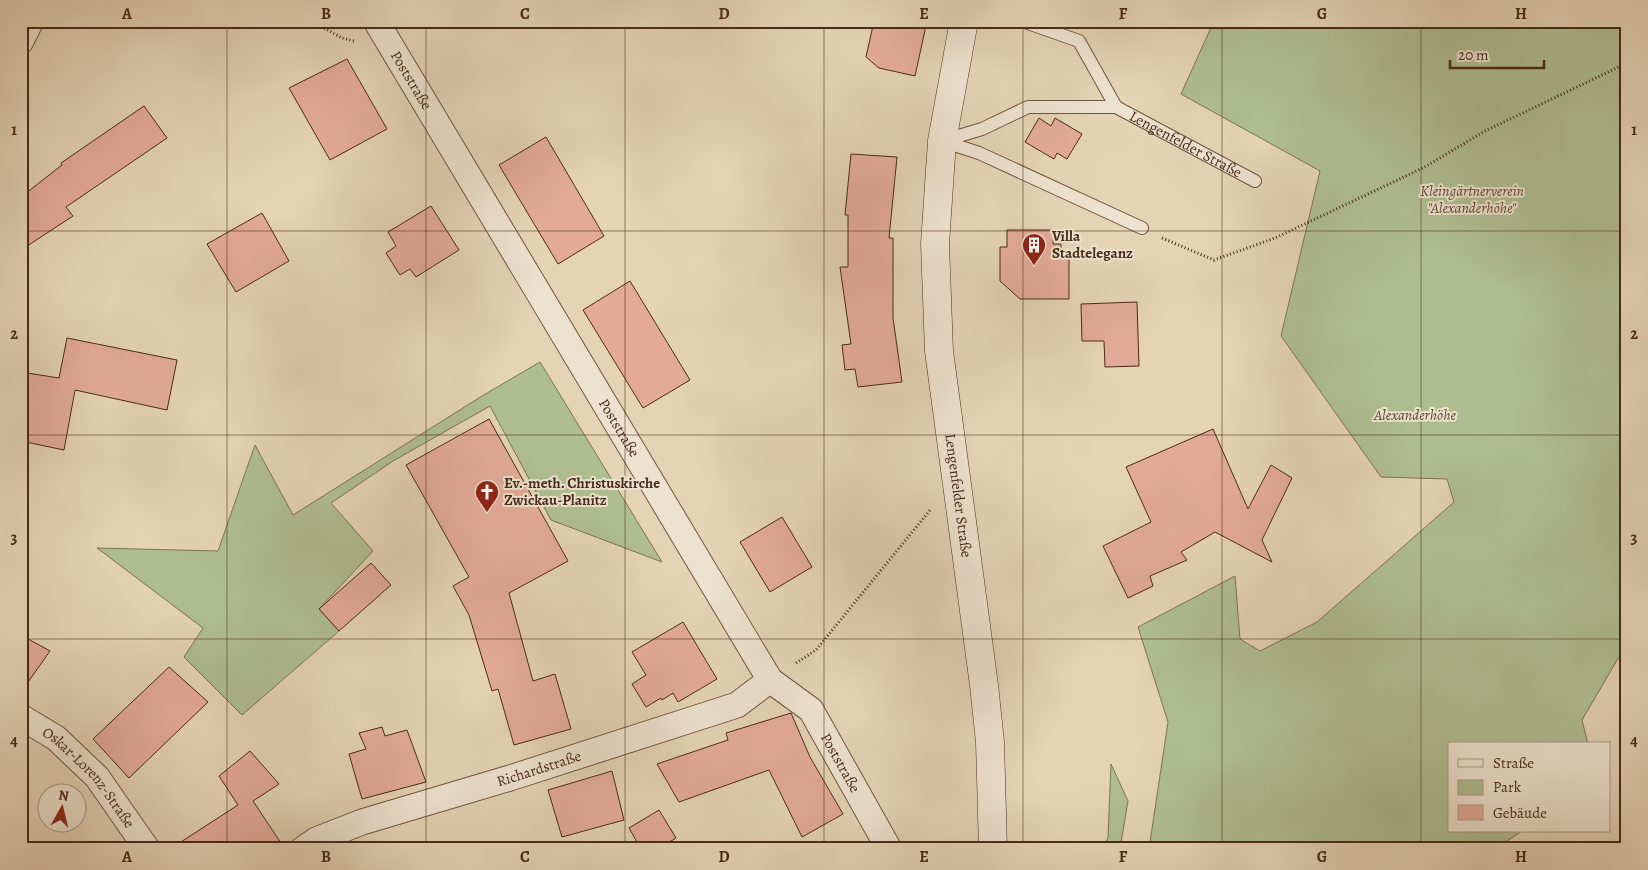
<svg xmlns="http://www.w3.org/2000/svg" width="1648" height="870" font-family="Alegreya,serif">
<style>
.green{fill:#afbe91;stroke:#7c7454}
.building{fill:#e3aa99;stroke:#492a18}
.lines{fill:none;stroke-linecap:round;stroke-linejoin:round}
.lane-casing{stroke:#70543f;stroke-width:14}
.street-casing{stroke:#70543f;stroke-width:27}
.secondary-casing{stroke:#492a18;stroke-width:29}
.path{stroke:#492a18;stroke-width:3;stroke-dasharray:1 2.5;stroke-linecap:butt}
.lane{stroke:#ede2cf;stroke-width:12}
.street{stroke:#ede2cf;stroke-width:25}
.secondary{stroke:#ede2cf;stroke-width:28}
.grid{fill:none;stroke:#492a18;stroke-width:1;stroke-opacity:0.55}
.labels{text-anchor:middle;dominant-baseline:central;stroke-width:4;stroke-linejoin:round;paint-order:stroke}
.street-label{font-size:15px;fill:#492a18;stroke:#ede2cf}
.park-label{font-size:15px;font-style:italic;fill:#5d4830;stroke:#ede2cf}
.poi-label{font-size:15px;font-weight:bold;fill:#492a18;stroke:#ede2cf;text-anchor:start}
.neatline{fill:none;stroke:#492a18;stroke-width:2}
.grid-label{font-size:16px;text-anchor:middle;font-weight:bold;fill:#492a18}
</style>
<rect width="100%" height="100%" fill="#e4d3b5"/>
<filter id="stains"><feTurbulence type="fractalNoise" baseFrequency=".004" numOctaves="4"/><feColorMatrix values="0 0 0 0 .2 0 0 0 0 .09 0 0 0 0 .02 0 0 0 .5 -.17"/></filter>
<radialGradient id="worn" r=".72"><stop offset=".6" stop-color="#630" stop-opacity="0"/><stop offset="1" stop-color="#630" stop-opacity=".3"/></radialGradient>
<path class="green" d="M1214,21H1627V643L1582,720L1588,744H1449V831H1522L1504,843L1489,849H1149L1168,722L1138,627L1235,576L1240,639L1260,651L1317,622L1454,502L1447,479L1381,477L1281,336L1320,171L1181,94Z
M540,362L662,562L551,520L490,406L393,461L331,503L373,551L319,609L339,631L242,715L184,657L203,628L97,548L218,551L255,445L293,515L482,396Z
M1111,764L1128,801L1120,849H1103L1108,837Z"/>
<path class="building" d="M874,21H927L915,76L879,68L866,57Z
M347,59L387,129L330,160L289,88Z
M144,106L167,138L66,207L73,216L21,250V197L62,165L61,163Z
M1039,118L1051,126L1055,118L1082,134L1067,159L1057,153L1054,159L1025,142Z
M546,137L604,236L558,264L499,165Z
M851,154L897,157L889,238H893V318L902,382L858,387L855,369L845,370L842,345L851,344L840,267H848V215H845Z
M431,206L459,250L416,277L410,269L400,275L386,253L396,246L388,232Z
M262,213L289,261L236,292L207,244Z
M1007,230H1054L1053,244H1061V253H1069V299H1020L1000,281V247H1007Z
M630,281L690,380L643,408L583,310Z
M1137,302L1139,366L1105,367L1104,341H1082L1081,304Z
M67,338L177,360L167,410L75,390L64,450L21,441V372L59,378Z
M489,419L568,561L509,593L533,681L555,674L571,729L514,745L498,689L492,691L469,615L453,586L469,577L406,465Z
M1213,429L1248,509L1271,465L1292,478L1262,540L1272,562L1215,532L1181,552L1187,560L1150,576L1153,586L1128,598L1103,546L1151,522L1126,467Z
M782,517L812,567L770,592L740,542Z
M371,563L391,585L339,631L319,609Z
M683,622L717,679L678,702L673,693L662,700L661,698L646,707L632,684L646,675L632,652Z
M21,635L50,651L21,692Z
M169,667L208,702L129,778L93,739Z
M791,713L810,757L843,814L802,837L769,770L679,802L657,764L728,740L726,733Z
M382,727L385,736L407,730L426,782L362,799L349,754L366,749L359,733Z
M250,751L279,784L253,801L285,849H170L238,805L219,776Z
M612,771L624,820L562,837L548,790Z
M659,810L676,838L658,849H641L629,828Z"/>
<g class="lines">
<g class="lane-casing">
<g id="lane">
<path d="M1022,21L1079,41L1116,107"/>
<path id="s1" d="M1142,228L979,153L942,141L982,129L1028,107H1116L1255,181"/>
</g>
</g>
<g class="street-casing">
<g id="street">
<path id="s2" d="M376,21L770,680L811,710L889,849"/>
<path d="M21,41L31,21"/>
<path id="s3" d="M21,717L56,738L97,777L147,849"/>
<path id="s4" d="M303,849L316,840L362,822L510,778L737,705L770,680"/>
</g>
</g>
<g class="secondary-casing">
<g id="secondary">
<path id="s5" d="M964,21L942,141L935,244L939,351L984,685L990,742L993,849"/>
</g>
</g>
<path class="path" d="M315,23L342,38L354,41
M1162,238L1214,260L1275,238L1423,168L1485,131L1627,63
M796,663L816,650L931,509"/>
<use href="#lane" class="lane"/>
<use href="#street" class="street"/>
<use href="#secondary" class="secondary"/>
</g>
<path class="grid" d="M227,21V849M426,21V849M625,21V849M824,21V849M1023,21V849M1222,21V849M1421,21V849M21,231H1627M21,435H1627M21,639H1627"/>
<defs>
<g id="building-pin" transform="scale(1.25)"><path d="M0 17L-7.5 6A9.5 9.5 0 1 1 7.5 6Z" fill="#8f2418" stroke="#ede2cf"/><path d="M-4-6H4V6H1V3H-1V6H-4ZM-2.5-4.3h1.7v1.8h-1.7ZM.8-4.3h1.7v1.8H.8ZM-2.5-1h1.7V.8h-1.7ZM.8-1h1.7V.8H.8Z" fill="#fff"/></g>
<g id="church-pin" transform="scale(1.25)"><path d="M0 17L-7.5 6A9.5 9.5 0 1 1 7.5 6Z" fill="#8f2418" stroke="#ede2cf"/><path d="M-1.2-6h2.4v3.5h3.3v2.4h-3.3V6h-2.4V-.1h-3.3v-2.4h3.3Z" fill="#fff"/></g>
</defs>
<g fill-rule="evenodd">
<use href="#building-pin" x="1034" y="245"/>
<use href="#church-pin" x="487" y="492"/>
</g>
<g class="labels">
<g class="street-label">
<text stroke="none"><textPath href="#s2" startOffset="69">Poststraße</textPath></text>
<text stroke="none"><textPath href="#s1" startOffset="478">Lengenfelder Straße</textPath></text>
<text stroke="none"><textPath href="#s2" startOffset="474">Poststraße</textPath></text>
<text stroke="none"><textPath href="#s5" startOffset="478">Lengenfelder Straße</textPath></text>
<text stroke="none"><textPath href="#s2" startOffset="879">Poststraße</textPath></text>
<text stroke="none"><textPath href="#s4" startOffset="250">Richardstraße</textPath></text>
<text stroke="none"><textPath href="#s3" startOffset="92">Oskar-Lorenz-Straße</textPath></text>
</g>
<g class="park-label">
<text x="1472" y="191">Kleingärtnerverein<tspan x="1472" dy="17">"Alexanderhöhe"</tspan></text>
<text x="1415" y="415">Alexanderhöhe</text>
</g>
<g class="poi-label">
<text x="1052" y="236">Villa<tspan x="1052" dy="17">Stadteleganz</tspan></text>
<text x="504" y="483">Ev.-meth. Christuskirche<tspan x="504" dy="17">Zwickau-Planitz</tspan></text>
</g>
</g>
<rect width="1648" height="870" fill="none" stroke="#e4d3b5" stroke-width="55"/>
<rect x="1448" y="742" width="162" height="90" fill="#ede2cf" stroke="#ab9886"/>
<rect x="1458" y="759" width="25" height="8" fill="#ede2cf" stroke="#ab9886"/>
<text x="1493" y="768" font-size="15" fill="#492a18">Straße</text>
<rect x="1458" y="780" width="25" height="15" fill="#afbe91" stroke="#ab9886"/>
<text x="1493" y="792" font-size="15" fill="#492a18">Park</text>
<rect x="1458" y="805" width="25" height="15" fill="#e3aa99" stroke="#ab9886"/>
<text x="1493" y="818" font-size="15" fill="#492a18">Gebäude</text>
<g transform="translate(62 808) rotate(8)"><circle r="24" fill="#ede2cf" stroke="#ab9886"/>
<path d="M0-4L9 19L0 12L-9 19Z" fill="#8f2418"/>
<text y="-8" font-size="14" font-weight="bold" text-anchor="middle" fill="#492a18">N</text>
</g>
<path d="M1450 60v8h94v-8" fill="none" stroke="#492a18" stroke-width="2.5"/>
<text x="1458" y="60" font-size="15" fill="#492a18" stroke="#ede2cf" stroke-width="4" paint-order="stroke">20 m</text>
<rect x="28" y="28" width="1592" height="814" class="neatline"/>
<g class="grid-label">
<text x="127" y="19">A</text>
<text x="326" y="19">B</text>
<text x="525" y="19">C</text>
<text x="724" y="19">D</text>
<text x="924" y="19">E</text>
<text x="1123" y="19">F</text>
<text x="1322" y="19">G</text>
<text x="1521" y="19">H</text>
<text x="14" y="135">1</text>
<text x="1634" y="135">1</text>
<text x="14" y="339">2</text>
<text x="1634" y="339">2</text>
<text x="14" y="543">3</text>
<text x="1634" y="543">3</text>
<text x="14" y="746">4</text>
<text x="1634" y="746">4</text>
<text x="127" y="862">A</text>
<text x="326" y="862">B</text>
<text x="525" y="862">C</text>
<text x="724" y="862">D</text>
<text x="924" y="862">E</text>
<text x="1123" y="862">F</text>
<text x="1322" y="862">G</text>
<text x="1521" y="862">H</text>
</g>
<rect width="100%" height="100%" filter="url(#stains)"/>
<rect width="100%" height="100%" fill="url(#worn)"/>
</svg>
